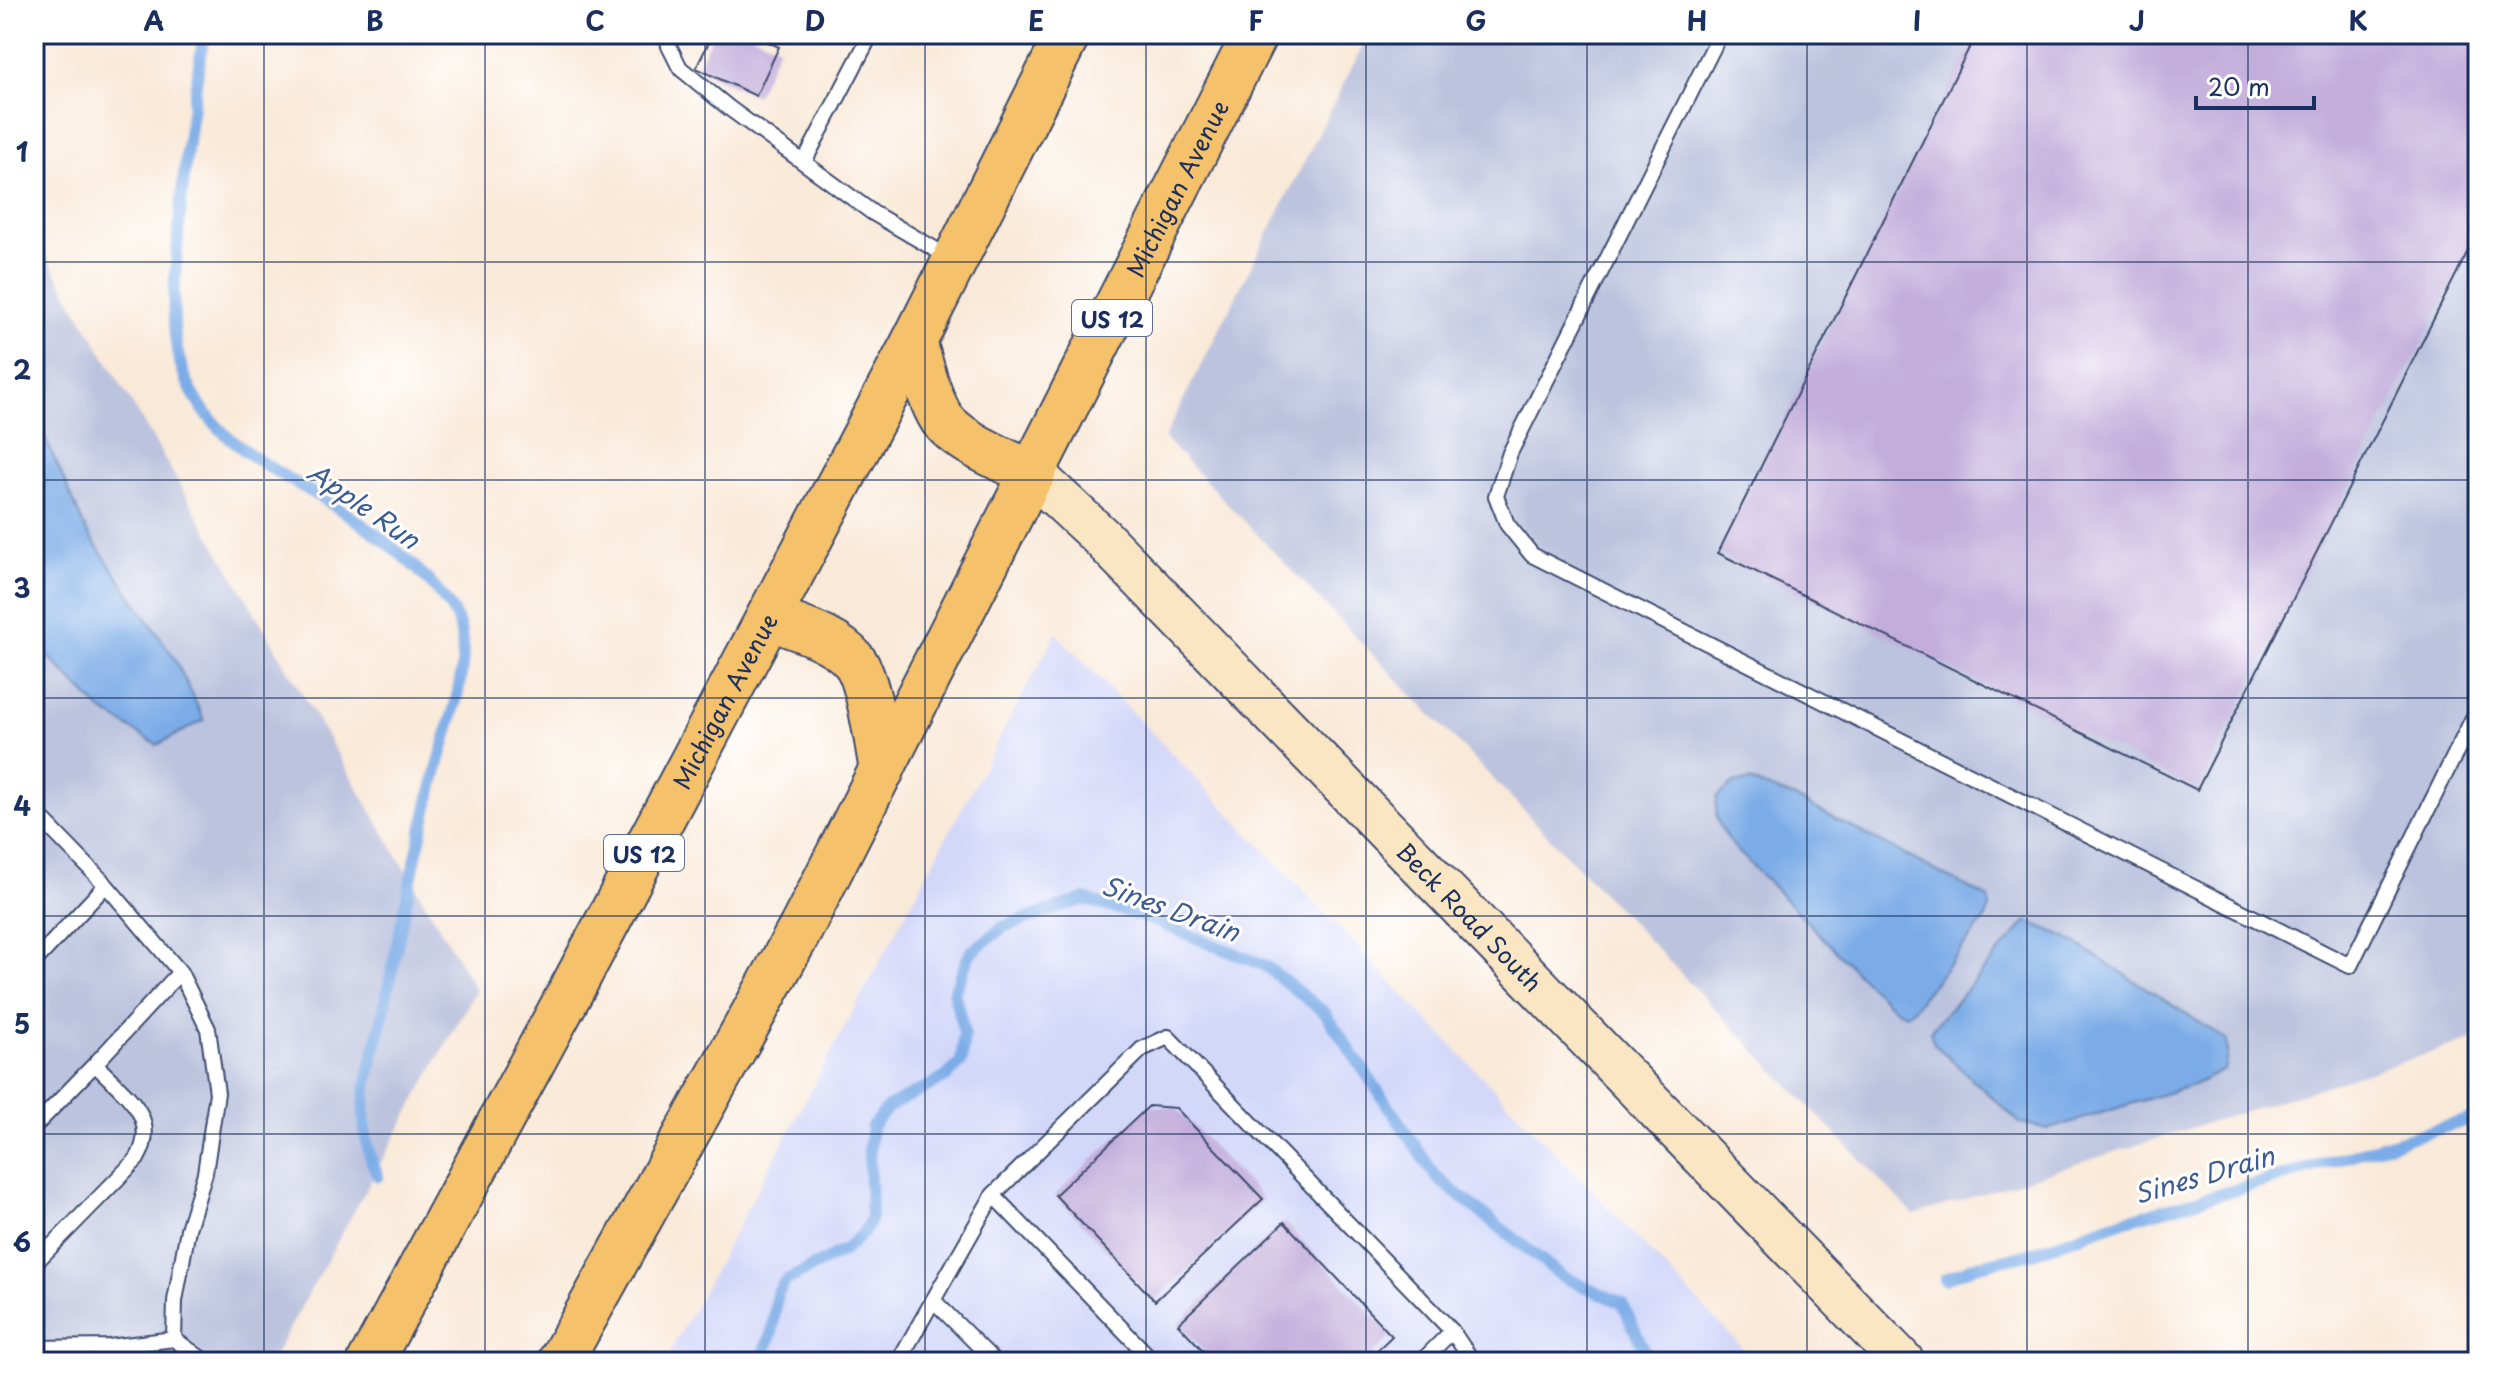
<svg xmlns="http://www.w3.org/2000/svg" width="2512" height="1396" font-family="'Playpen Sans',sans-serif">
<style>
.built{fill:#d3d8f9}
.industrial{fill:#bcc3de}
.water{fill:#7bace7;stroke:#4b6ea2;stroke-width:2}
.lines{fill:none;stroke-linecap:round;stroke-linejoin:round}
.stream{stroke:#7bace7;stroke-width:12}
.building{fill:#c2addb}
.lane-casing{stroke:#3c4b70;stroke-width:18}
.secondary-casing{stroke:#3c4b70;stroke-width:46}
.primary-casing{stroke:#3c4b70;stroke-width:48}
.lane{stroke:#fff;stroke-width:14}
.secondary{stroke:#fbe6c4;stroke-width:42}
.primary{stroke:#f5c16b;stroke-width:44}
.grid{fill:none;stroke:#1b2f5e;stroke-width:2;stroke-opacity:0.55}
.labels{text-anchor:middle;dominant-baseline:central;stroke-width:6;stroke-linejoin:round;paint-order:stroke}
.shield{fill:#fff;stroke:#5f6d8e;stroke-width:2}
.shield-label{font-size:22px;font-weight:bold;fill:#1b2f5e}
.street-label{font-size:24px;fill:#1b2f5e;stroke:#fff}
.water-label{font-size:26px;font-style:italic;fill:#3d5b8e;stroke:#fff}
.neatline{fill:none;stroke:#1b2f5e;stroke-width:3}
.grid-label{font-size:26px;text-anchor:middle;font-weight:bold;fill:#1b2f5e}
</style>
<rect width="100%" height="100%" fill="#fff"/>
<filter id="ink" filterUnits="userSpaceOnUse"><feTurbulence type="fractalNoise" baseFrequency=".0125" numOctaves="2"/><feDisplacementMap in="SourceGraphic" scale="16" xChannelSelector="R" yChannelSelector="G"/><feConvolveMatrix kernelMatrix="1 2 1 2 8 2 1 2 1" color-interpolation-filters="sRGB"/></filter>
<filter id="wash" filterUnits="userSpaceOnUse"><feTurbulence type="fractalNoise" baseFrequency=".006" numOctaves="4" result="noise"/><feDisplacementMap in="SourceGraphic" scale="32" xChannelSelector="R" yChannelSelector="G"/><feGaussianBlur stdDeviation="1.8" result="paint"/><feColorMatrix in="noise" values="0 0 0 0 0 0 0 0 0 0 0 0 0 0 0 0 0 1.4 0 .05"/><feComposite in="paint" operator="in"/></filter>
<g filter="url(#wash)">
<rect width="100%" height="100%" fill="#f9e9d8"/>
<path class="built" d="M1056,633L1756,1362H665Z"/>
<path class="industrial" d="M1369,34H2478V1038L1914,1215L1164,438Z
M34,236L476,990L271,1362H34Z"/>
<path class="water" d="M34,413L87,532L175,659L204,720L157,745L100,709L34,642Z
M1750,781L1793,797L1989,898L1990,908L1986,918L1913,1009L1906,1014L1896,1010L1871,987L1735,848C1721,830 1713,820 1717,797L1734,783Z
M2027,921L2066,937L2227,1040V1055L2224,1070L2196,1084L2049,1129L2020,1123L1934,1044L1930,1031Z"/>
<g class="lines">
<path class="stream" d="M204,34C192,106 182,179 177,252C174,287 170,328 180,362C204,445 281,470 347,514C376,533 403,554 427,579C441,595 457,611 461,633C469,671 448,729 438,766C416,850 399,934 382,1019C376,1050 364,1081 364,1114C364,1137 368,1155 378,1176
M1945,1279L1975,1266L2033,1253L2112,1224L2246,1187L2478,1117
M441,1359V1362
M761,1362L772,1332L777,1294L785,1281L845,1250L864,1232L871,1217L869,1148L872,1126L888,1107L946,1077L961,1062L964,1033L954,992L970,953L1003,927L1084,899L1141,916L1264,965L1325,1013L1437,1178L1563,1277L1622,1303L1650,1362"/>
</g>
<g id="blocks">
<path class="building" d="M713,34H751L779,47L756,96L696,68Z
M1976,34H2478V231L2197,790L1718,553Z
M1149,1106L1176,1108L1263,1199L1155,1301L1055,1195Z
M1284,1222L1392,1336L1365,1362H1214L1178,1324Z"/>
</g>
</g>
<g filter="url(#ink)">
<use href="#blocks" fill-opacity="0" stroke="#3c4b70" stroke-width="2"/>
<g class="lines">
<g class="lane-casing">
<path id="lane" d="M667,34L669,46L680,68L729,108L873,213L950,258
M1720,34L1510,453L1496,496L1507,524L1532,555L2350,966L2478,708
M804,162L871,34
M34,811L106,885L180,972L208,1029L217,1093L205,1173L188,1229L175,1301L174,1339L206,1362
M34,962L106,885
M34,1127L95,1064
M993,1195L1154,1362
M34,1264L137,1159C162,1116 122,1093 95,1064L180,972
M933,1300L995,1362
M34,1348L109,1347L174,1339
M898,1362L993,1195L1142,1049L1168,1037L1452,1331L1473,1362
M1421,1362L1452,1331"/>
</g>
<g class="secondary-casing">
<g id="secondary">
<path id="s1" d="M1033,474L1101,537L1903,1362"/>
</g>
</g>
<g class="primary-casing">
<g id="primary">
<path d="M914,342C922,366 928,397 942,419C958,442 1007,461 1033,474"/>
<path d="M769,617C795,628 834,637 853,660C869,677 877,744 882,770"/>
<path id="s2" d="M370,1362L572,989L914,342L1068,34"/>
<path id="s3" d="M560,1362L801,928L1255,34"/>
</g>
</g>
<use href="#lane" class="lane"/>
<use href="#secondary" class="secondary"/>
<use href="#primary" class="primary"/>
</g>
</g>
<path class="grid" d="M264,34V1362M485,34V1362M705,34V1362M925,34V1362M1146,34V1362M1366,34V1362M1587,34V1362M1807,34V1362M2027,34V1362M2248,34V1362M34,262H2478M34,480H2478M34,698H2478M34,916H2478M34,1134H2478"/>
<g class="labels">
<g class="shield">
<rect x="1072" y="300" width="80" height="36" rx="6"/>
<rect x="604" y="835" width="80" height="36" rx="6"/>
</g>
<g class="shield-label">
<text x="1112" y="318">US 12</text>
<text x="644" y="853">US 12</text>
</g>
<g class="street-label">
<text stroke="none"><textPath href="#s3" startOffset="1326">Michigan Avenue</textPath></text>
<text stroke="none"><textPath href="#s2" startOffset="750">Michigan Avenue</textPath></text>
<text stroke="none"><textPath href="#s1" startOffset="622">Beck Road South</textPath></text>
</g>
<g class="water-label">
<text transform="translate(364 505) rotate(35)">Apple Run</text>
<text transform="translate(1171 908) rotate(20)">Sines Drain</text>
<text transform="translate(2204 1174) rotate(-16)">Sines Drain</text>
</g>
</g>
<rect width="2512" height="1396" fill="none" stroke="#fff" stroke-width="88"/>
<path d="M2196 96v12h118v-12" fill="none" stroke="#1b2f5e" stroke-width="4"/>
<text x="2208" y="96" font-size="24" fill="#1b2f5e" stroke="#ffffff" stroke-width="6" paint-order="stroke">20 m</text>
<rect x="44" y="44" width="2424" height="1308" class="neatline"/>
<g class="grid-label">
<text x="154" y="31">A</text>
<text x="375" y="31">B</text>
<text x="595" y="31">C</text>
<text x="815" y="31">D</text>
<text x="1036" y="31">E</text>
<text x="1256" y="31">F</text>
<text x="1476" y="31">G</text>
<text x="1697" y="31">H</text>
<text x="1917" y="31">I</text>
<text x="2137" y="31">J</text>
<text x="2358" y="31">K</text>
<text x="22" y="162">1</text>
<text x="22" y="380">2</text>
<text x="22" y="598">3</text>
<text x="22" y="816">4</text>
<text x="22" y="1034">5</text>
<text x="22" y="1252">6</text>
</g>
</svg>
